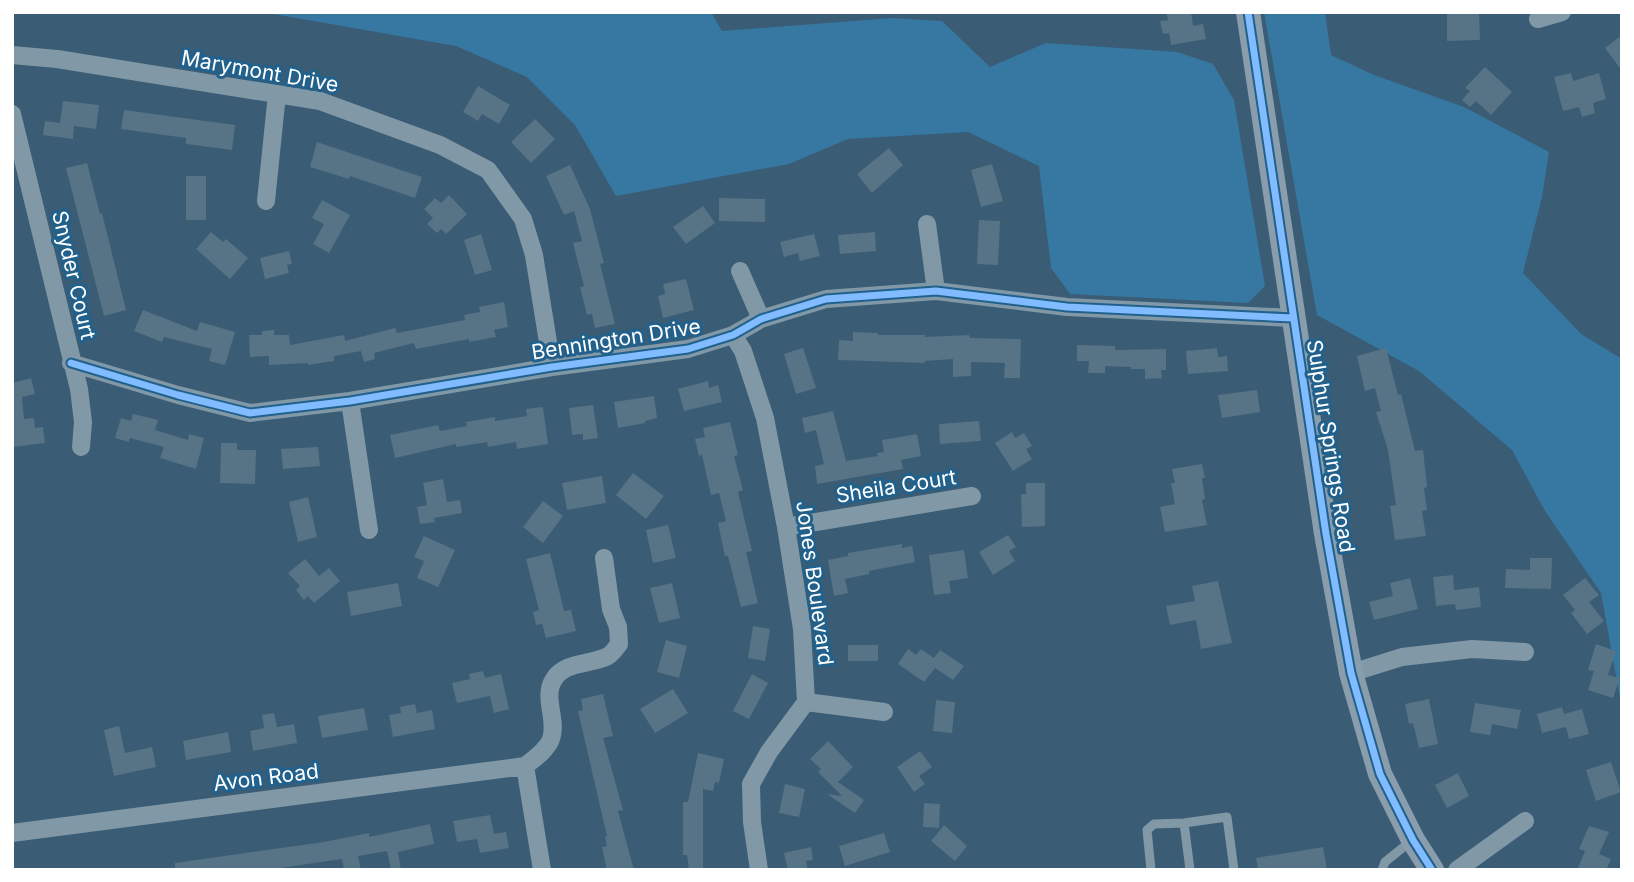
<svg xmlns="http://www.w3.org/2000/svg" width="1634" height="882" font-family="Inter,sans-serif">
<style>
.green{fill:#3678a2}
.building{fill:#577386}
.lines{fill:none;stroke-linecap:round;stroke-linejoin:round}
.lane{stroke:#8198a7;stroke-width:9}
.street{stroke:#8198a7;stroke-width:18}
.secondary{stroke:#899dad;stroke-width:24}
.cycleway-casing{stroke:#21618c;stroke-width:11}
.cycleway{stroke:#80bcff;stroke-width:7}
.labels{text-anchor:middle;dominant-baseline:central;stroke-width:6;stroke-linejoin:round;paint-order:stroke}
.street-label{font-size:21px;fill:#fff;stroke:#21618c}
</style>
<rect width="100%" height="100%" fill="#3a5c74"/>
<path class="green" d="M262,12H711L722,31L892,18L942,21L990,67L1046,43L1177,52L1213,64L1234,100L1265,286L1248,303L1070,294L1051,268L1039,166L968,132L848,139L789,164L616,196L575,125L527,77L456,46Z
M1264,12H1325L1331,55L1374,75L1464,107L1549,152L1542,197L1523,273L1581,334L1622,359V709L1601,593L1545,511L1512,450L1419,371L1317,315Z"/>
<path class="building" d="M1166,12H1191L1193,26L1203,24L1206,39L1171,45L1169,33L1163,34L1160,21L1168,20Z
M1447,12H1479L1480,40L1447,41Z
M1622,35V71L1605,48Z
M1485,67L1512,92L1491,115L1476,101L1470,107L1462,100L1470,91L1465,88Z
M1571,73L1573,81L1599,73L1606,99L1593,103L1595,113L1582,117L1579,107L1563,111L1554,77Z
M478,86L510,105L499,124L482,114L478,121L463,112Z
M63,101L99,105L96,129L74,126L73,139L43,135L45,121L60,123Z
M124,110L235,125L232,150L186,144V138L121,129Z
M535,119L555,139L531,163L511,142Z
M317,142L422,177L415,198L350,176L349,179L310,167Z
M889,148L903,165L872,193L857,174Z
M87,163L100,214L102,213L126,310L104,316L66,168Z
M992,164L1003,201L981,207L971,170Z
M570,165L590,209L604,263L600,264L615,324L595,328L592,314L587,315L580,287L584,286L573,243L582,241L574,211L564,215L546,176Z
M186,176H206V220H186Z
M449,195L467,214L446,234L441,229L437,233L427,224L433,218L424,209L435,198L441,203Z
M719,198L765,199V222L719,221Z
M322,200L350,215L329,253L313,244L324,224L312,218Z
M703,206L715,223L686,244L673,227Z
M979,220L1000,221L998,265L977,264Z
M211,232L223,242L226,239L248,258L230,279L196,249Z
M875,232L876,251L840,254L838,235Z
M481,234L492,270L475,275L464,240Z
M814,234L820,256L800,261L798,253L784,257L780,242Z
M289,251L292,264L287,265L289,273L265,279L260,258Z
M686,279L694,310L663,318L658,296L665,294L663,284Z
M504,302L508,327L494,330L496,337L469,342V339L416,349L414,343L374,353L375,359L364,362L361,351L334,356V361L308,365V363L269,365V356L250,357L249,335H262V331L274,330V335H289L290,345L344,335L345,341L395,328L397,333L465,320L464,315L480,312L479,307Z
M143,310L197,331L200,322L235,332L225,365L209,361L212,349L164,337L162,342L134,331Z
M853,332L878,333V335H925V337L969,335L970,338L1021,339L1020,378H1004L1005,363L971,362V376L953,377V359L925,361V363L838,360L839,340L853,341Z
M1077,345L1115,346V350L1166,349V370H1161L1162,378L1145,379V369H1131V367L1105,366V373H1088L1089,361H1077Z
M803,348L816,388L796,394L784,354Z
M1217,348L1218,357L1227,356L1228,371L1188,374L1186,351Z
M1386,348L1398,395L1401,394L1415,451L1423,450L1427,487L1424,488L1427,510L1422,511L1426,536L1395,540L1390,506L1396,505L1388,450L1376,412L1381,411L1375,388L1365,391L1357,356Z
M31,378L35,394L22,397L24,419L34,418L35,428L43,427L45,443L14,447L12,383Z
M708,381L709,388L718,385L722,402L684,411L678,389Z
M1257,390L1260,412L1222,418L1218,395Z
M654,396L657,418L645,421V423L618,428L614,402Z
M593,405L598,438L583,440V434L572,435L569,408Z
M543,407L548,444L517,449L516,442L488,447L487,442L456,447V444L395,458L390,435L438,425L440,431L467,426L466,422L495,417V421L527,416L526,409Z
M833,411L846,461L878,456L877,453L884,452L882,440L917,434L921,456L901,460L903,469L817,484L815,466L824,464L816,430L805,433L802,418Z
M133,414L158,420L155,430L188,440L189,434L204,438L196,469L160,458L164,447L130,438L129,442L115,438L121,418L131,421Z
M979,421L981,441L940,444L939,424Z
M730,422L738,455L734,456L743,490L738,492L752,551L746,552L758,603L741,607L728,556H725L718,523L726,521L719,493L711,495L702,455L699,456L695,439L705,437L703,428Z
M1012,432L1015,438L1024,433L1032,446L1026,449L1032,459L1013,471L995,443Z
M221,443H237V450H256L255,484L220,483Z
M318,447L320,466L283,469L281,449Z
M1202,464L1205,478H1202L1205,499L1202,500L1207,525L1165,532L1160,507L1175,504L1171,483H1175L1172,469Z
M633,473L664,496L646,519L616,495Z
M602,476L606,503L567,510L562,483Z
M443,479L447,502L460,500L462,513L434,518L435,522L420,524L417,507L427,505L423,483Z
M1026,483H1045V526L1022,527L1021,494H1026Z
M308,497L317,537L298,542L289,502Z
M543,501L563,516L543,543L523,527Z
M668,525L676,558L653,563L646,530Z
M1008,535L1016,547L1009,551L1015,561L993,575L979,552Z
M424,536L455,550L438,587L417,578L424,561L414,557Z
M902,544V548L912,546L915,562L869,571V574L845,579L848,593L834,596L828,560L848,556V553Z
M964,550L968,578L949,581L951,593L934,595L929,555Z
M550,553L564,611L571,610L576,631L546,638L542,624L536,625L533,612L539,610L526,559Z
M1530,558H1552L1551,589L1505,588L1506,569L1530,570Z
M305,559L319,576L329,568L340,581L314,603L308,596L304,600L296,590L300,586L288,573Z
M1453,575L1454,590L1479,587L1481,607L1456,610L1455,604L1436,606L1433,577Z
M1410,578L1418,609L1374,620L1369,602L1393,596L1390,583Z
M1585,578L1599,595L1589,602L1604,621L1587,634L1571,613L1575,610L1563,595Z
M1218,581L1232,643L1201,649L1196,620L1170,625L1166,606L1195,601L1192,586Z
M398,583L402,606L351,616L347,592Z
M672,583L680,618L659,623L650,588Z
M753,626L770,629L765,661L748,658Z
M666,640L687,646L679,678L657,672Z
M1596,644L1616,651L1608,675L1620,678L1613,698L1588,690L1594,671L1588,670Z
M848,645H878V661H848Z
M908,649L916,655L921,649L934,658L940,650L964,666L953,680L935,668L924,682L898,664Z
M483,671L485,678L501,674L509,709L494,713L490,696L457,703L452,683L470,679L469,674Z
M752,674L768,683L749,719L733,711Z
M673,689L688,713L655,733L640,709Z
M603,694L613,736L603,738L623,810L618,811L634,870H607L602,847L607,846L605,837L607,836L578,711L583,710L581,699Z
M1429,699L1438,744L1419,748L1413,723L1409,724L1405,704Z
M936,700L955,702L952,733L933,731Z
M1475,703L1521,710L1517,729L1492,724L1490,735L1470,732Z
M415,704L417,713L432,710L435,729L393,737L389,715L401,713L400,707Z
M1562,707L1564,714L1582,709L1589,734L1569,739L1566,727L1542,733L1537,714Z
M364,708L368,730L322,738L318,716Z
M274,713L277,727L294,724L297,743L253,751L250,731L264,728L262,715Z
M119,726L125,753L152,747L156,767L114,776L104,730Z
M228,732L231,752L186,760L183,741Z
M828,741L853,767L838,782L864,800L855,813L827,794L842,796L818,772L821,769L810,759Z
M920,751L932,767L919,776L925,784L914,792L897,767Z
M698,753L724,759L719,783L715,782L713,791L703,789V870H689L687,855H683V802H688Z
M1611,762L1621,792L1596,801L1586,770Z
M1458,773L1469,796L1447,808L1435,785Z
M785,784L805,789L799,817L779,813Z
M924,803L940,804L939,828L923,827Z
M490,815L494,834L506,832L509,848L480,853L477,839L457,842L453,821Z
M430,824L434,844L398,852L401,870H391L387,851L358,856L361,870H344L342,859L267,870H175V863L324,842L369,833V837Z
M944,825L967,846L955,861L931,841Z
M1589,826L1609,832L1599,854L1611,859L1606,870H1577L1585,851L1579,849Z
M884,833L890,852L845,866L839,846Z
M811,847L813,860L806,861L808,870H788L784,853Z
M1323,847L1327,870H1258L1256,858Z"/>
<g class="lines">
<path class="lane" d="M1151,870L1147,830L1154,824L1184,823
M1190,870L1184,823L1227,817L1234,870
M1382,870L1385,862L1411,841"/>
<path class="street" d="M1538,19L1562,12
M12,55L57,59L320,101L440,145L488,170L523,219L534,255L552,367
M12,114L79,389L83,422L81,447
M266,201L277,94
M927,224L936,291
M740,271L761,319
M733,335L743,351L765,418L786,527L802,629L806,702L769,752L751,784L752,822L759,870
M71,363L178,395L250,413L350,401L552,367L688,349L733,335L761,319L826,299L936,291L1067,307L1293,318
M350,401L369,530
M786,527L972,496
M1351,673L1402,657L1472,649L1525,652
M806,702L884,712
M12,833L525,766
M542,870L525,766C534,759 547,750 551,739C558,720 542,697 554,679C565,661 591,665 608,656C612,654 616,648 619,644L618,627L611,609L604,558
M1457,870L1525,821"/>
<path class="secondary" d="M1248,12L1326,534L1351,673L1380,774L1413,840L1432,870"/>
<g class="cycleway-casing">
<path id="cycleway" d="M1248,12L1326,534L1351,673L1380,774L1413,840L1432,870
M71,363L178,395L250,413L350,401L552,367L688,349L733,335L761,319L826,299L936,291L1067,307L1293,318"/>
</g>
<use href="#cycleway" class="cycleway"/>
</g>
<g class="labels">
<g class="street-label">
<text transform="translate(260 71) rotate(10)">Marymont Drive</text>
<text transform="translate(74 275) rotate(77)">Snyder Court</text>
<text transform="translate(616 339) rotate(-9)">Bennington Drive</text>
<text transform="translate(1331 446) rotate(81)">Sulphur Springs Road</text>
<text transform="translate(896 486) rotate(-9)">Sheila Court</text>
<text transform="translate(815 583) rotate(82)">Jones Boulevard</text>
<text transform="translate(266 777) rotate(-7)">Avon Road</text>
</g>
</g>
<rect width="1634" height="882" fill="none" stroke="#ffffff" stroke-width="28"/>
</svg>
